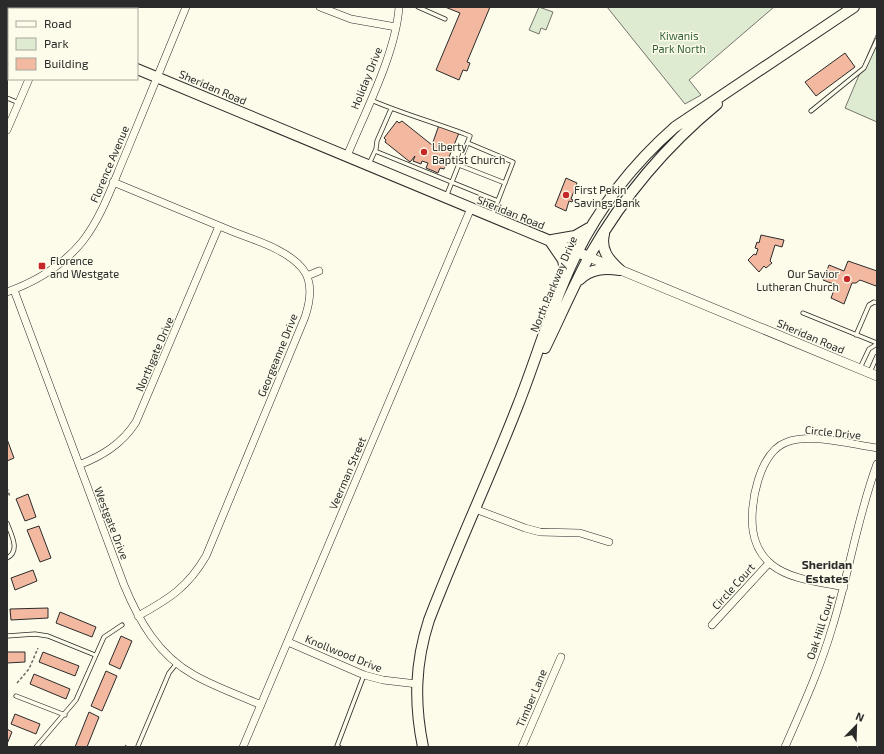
<svg xmlns="http://www.w3.org/2000/svg" width="884" height="754" font-family="'Exo 2',sans-serif">
<style>
.green{fill:#deebd1;stroke:#74746e}
.building{fill:#f2b8a0;stroke:#2b2b2b}
.lines{fill:none;stroke-linecap:round;stroke-linejoin:round}
.service-casing{stroke:#2b2b2b;stroke-width:5}
.minor-casing{stroke:#2b2b2b;stroke-width:8}
.tertiary-casing{stroke:#2b2b2b;stroke-width:10}
.secondary-casing{stroke:#2b2b2b;stroke-width:12}
.path{stroke:#6a6964;stroke-width:1.5;stroke-dasharray:3 2;stroke-linecap:butt}
.service{stroke:#fdfbea;stroke-width:3.5}
.minor{stroke:#fdfbea;stroke-width:7}
.tertiary{stroke:#fdfbea;stroke-width:9}
.secondary{stroke:#fdfbea;stroke-width:10}
.poi-dot{fill:#c62828;stroke:#fdfbea;stroke-width:1.5}
.labels{text-anchor:middle;dominant-baseline:central;stroke-width:3;stroke-linejoin:round;paint-order:stroke}
.park-label{font-size:11px;fill:#34623c;stroke:#fdfbea}
.street-label{font-size:11px;fill:#2b2b2b;stroke:#fdfbea}
.poi-label{font-size:11px;fill:#2b2b2b;stroke:#fdfbea;text-anchor:start}
.neighbourhood-label{font-size:12px;font-weight:bold;fill:#2b2b2b;stroke:#fdfbea}
</style>
<rect width="100%" height="100%" fill="#fdfbea"/>
<path class="green" d="M539,7L553,12L546,30L541,28L539,34L529,30Z
M607,7H774L689,80L701,95L685,104Z
M877,33V122L845,108Z"/>
<path class="building" d="M445,7H490L467,62L470,63L467,71L463,70L459,80L436,70L460,13Z
M845,53L855,67L816,96L805,82Z
M397,121L399,123L402,121L432,145L439,125L459,133L444,169L440,168L438,173L426,168L428,163L422,161L421,164L413,161L415,156L410,162L385,142L386,140L384,138Z
M566,178L577,183L571,199L573,200L572,202L569,201L566,211L555,206Z
M761,235L784,240L782,247L775,245L770,261L772,263L766,268L764,266L759,272L748,260L754,254L756,255L758,249L755,248L757,242L759,243Z
M848,261L877,271V283L876,286L860,280L856,283H852L844,304L831,298L836,285L823,280L829,265L844,271Z
M7,439L14,458L7,461Z
M28,494L36,517L25,521L16,499Z
M39,526L51,558L40,562L27,530Z
M33,570L37,581L15,590L11,578Z
M48,608V618L11,620L10,609Z
M60,612L96,627L92,637L56,623Z
M121,636L132,641L120,669L109,664Z
M7,652H25V662L7,663Z
M43,652L79,666L75,676L39,662Z
M106,671L117,676L102,711L91,706Z
M34,674L70,689L66,699L30,684Z
M89,712L99,717L87,747H75Z
M15,714L40,724L36,734L11,724Z
M7,729L12,732L7,744Z"/>
<g class="lines">
<g class="service-casing">
<path id="service" d="M418,7L445,19
M7,98L19,103
M371,100C403,114 437,123 470,136L446,197
M811,111L864,68L877,40
M468,143L513,162L492,216
M375,151L498,201
M369,164L376,149L377,141L391,109
M459,165L505,183
M803,313L877,343
M856,335L869,305L874,302L877,303
M860,368L869,349L877,344
M870,372L877,356
M7,523C11,534 21,551 7,558
M7,636L35,634L48,636L95,655
M16,696L65,715
M138,746L169,673L177,663
M36,747L76,700L104,637L122,625
M339,747L337,746L364,675"/>
</g>
<g class="minor-casing">
<path id="minor" d="M320,7L351,19L396,27
M7,130L29,79
M347,156C365,112 396,53 399,7
M113,182C152,198 191,214 229,230C253,240 285,248 302,268C314,282 310,302 305,317L206,556C188,587 169,599 138,616
M307,276L319,271
M14,290L124,585C139,621 158,655 194,675C215,687 239,695 261,705
M7,292C35,282 62,266 82,242C102,217 113,183 126,153C146,104 166,56 186,7
M79,465C102,456 122,444 136,422L219,226
M475,509L525,528L540,532L580,533L609,542
M844,587C820,582 791,580 772,565C761,556 755,544 753,531C749,505 759,452 787,442C812,433 850,444 877,448
M712,625L769,563
M288,642L364,675L383,680L417,684
M243,747L471,208
M522,747L561,657
M785,747C802,708 820,669 832,628C849,574 857,518 877,464"/>
</g>
<g class="tertiary-casing">
<path id="tertiary" d="M589,257L877,376"/>
</g>
<g class="secondary-casing">
<path id="secondary" d="M7,17H9
M137,69L589,257
M604,234C600,250 609,260 620,270
M552,240L575,236L589,228
M550,241L563,260L566,277
M579,280C591,268 605,268 620,270
M545,348C560,317 574,285 590,255C623,197 666,146 717,104
M423,747C414,703 415,663 429,620C457,547 490,477 518,405C537,357 551,307 573,261C597,210 633,164 675,127L854,7"/>
</g>
<path class="path" d="M7,488L10,497
M17,683L29,669L38,648
M7,707V706
M125,747L126,745"/>
<use href="#service" class="service"/>
<use href="#minor" class="minor"/>
<use href="#tertiary" class="tertiary"/>
<use href="#secondary" class="secondary"/>
</g>
<g class="poi-dot">
<circle cx="424" cy="152" r="4"/>
<circle cx="566" cy="195" r="4"/>
<rect x="38" y="262" width="8" height="8" rx="2"/>
<circle cx="847" cy="279" r="4"/>
</g>
<g class="labels">
<g class="park-label">
<text x="679" y="35">Kiwanis<tspan x="679" dy="13">Park North</tspan></text>
</g>
<g class="street-label">
<text transform="translate(366 78) rotate(-68)">Holiday Drive</text>
<text transform="translate(213 87) rotate(23)">Sheridan Road</text>
<text transform="translate(109 164) rotate(-67)">Florence Avenue</text>
<text transform="translate(511 212) rotate(22)">Sheridan Road</text>
<text transform="translate(553 284) rotate(-67)">North Parkway Drive</text>
<text transform="translate(811 336) rotate(23)">Sheridan Road</text>
<text transform="translate(154 354) rotate(-67)">Northgate Drive</text>
<text transform="translate(277 355) rotate(-68)">Georgeanne Drive</text>
<text transform="translate(833 432) rotate(6)">Circle Drive</text>
<text transform="translate(347 473) rotate(-67)">Veerman Street</text>
<text transform="translate(112 523) rotate(69)">Westgate Drive</text>
<text transform="translate(733 586) rotate(-48)">Circle Court</text>
<text transform="translate(820 627) rotate(-72)">Oak Hill Court</text>
<text transform="translate(344 653) rotate(22)">Knollwood Drive</text>
<text transform="translate(531 698) rotate(-67)">Timber Lane</text>
</g>
<g class="poi-label">
<text x="432" y="146">Liberty<tspan x="432" dy="13">Baptist Church</tspan></text>
<text x="574" y="189">First Pekin<tspan x="574" dy="13">Savings Bank</tspan></text>
<text x="50" y="260">Florence<tspan x="50" dy="13">and Westgate</tspan></text>
<text x="839" y="273" text-anchor="end">Our Savior<tspan x="839" dy="13">Lutheran Church</tspan></text>
</g>
<g class="neighbourhood-label">
<text x="827" y="564">Sheridan<tspan x="827" dy="14">Estates</tspan></text>
</g>
</g>
<rect width="884" height="754" fill="none" stroke="#2b2b2b" stroke-width="16"/>
<rect x="8" y="8" width="130" height="72" fill="#fdfbea" stroke="#a9a89e"/>
<rect x="16" y="21" width="20" height="6" fill="#fdfbea" stroke="#a9a89e"/>
<text x="44" y="28" font-size="12" fill="#2b2b2b">Road</text>
<rect x="16" y="38" width="20" height="12" fill="#deebd1" stroke="#a9a89e"/>
<text x="44" y="48" font-size="12" fill="#2b2b2b">Park</text>
<rect x="16" y="58" width="20" height="12" fill="#f2b8a0" stroke="#a9a89e"/>
<text x="44" y="68" font-size="12" fill="#2b2b2b">Building</text>
<g transform="translate(856 726) rotate(23)" stroke="#fdfbea" stroke-width="3" paint-order="stroke">
<path d="M0-3L7 15L0 10L-7 15Z" fill="#2b2b2b"/>
<text y="-6" font-size="11" font-weight="bold" text-anchor="middle" fill="#2b2b2b">N</text>
</g>
</svg>
